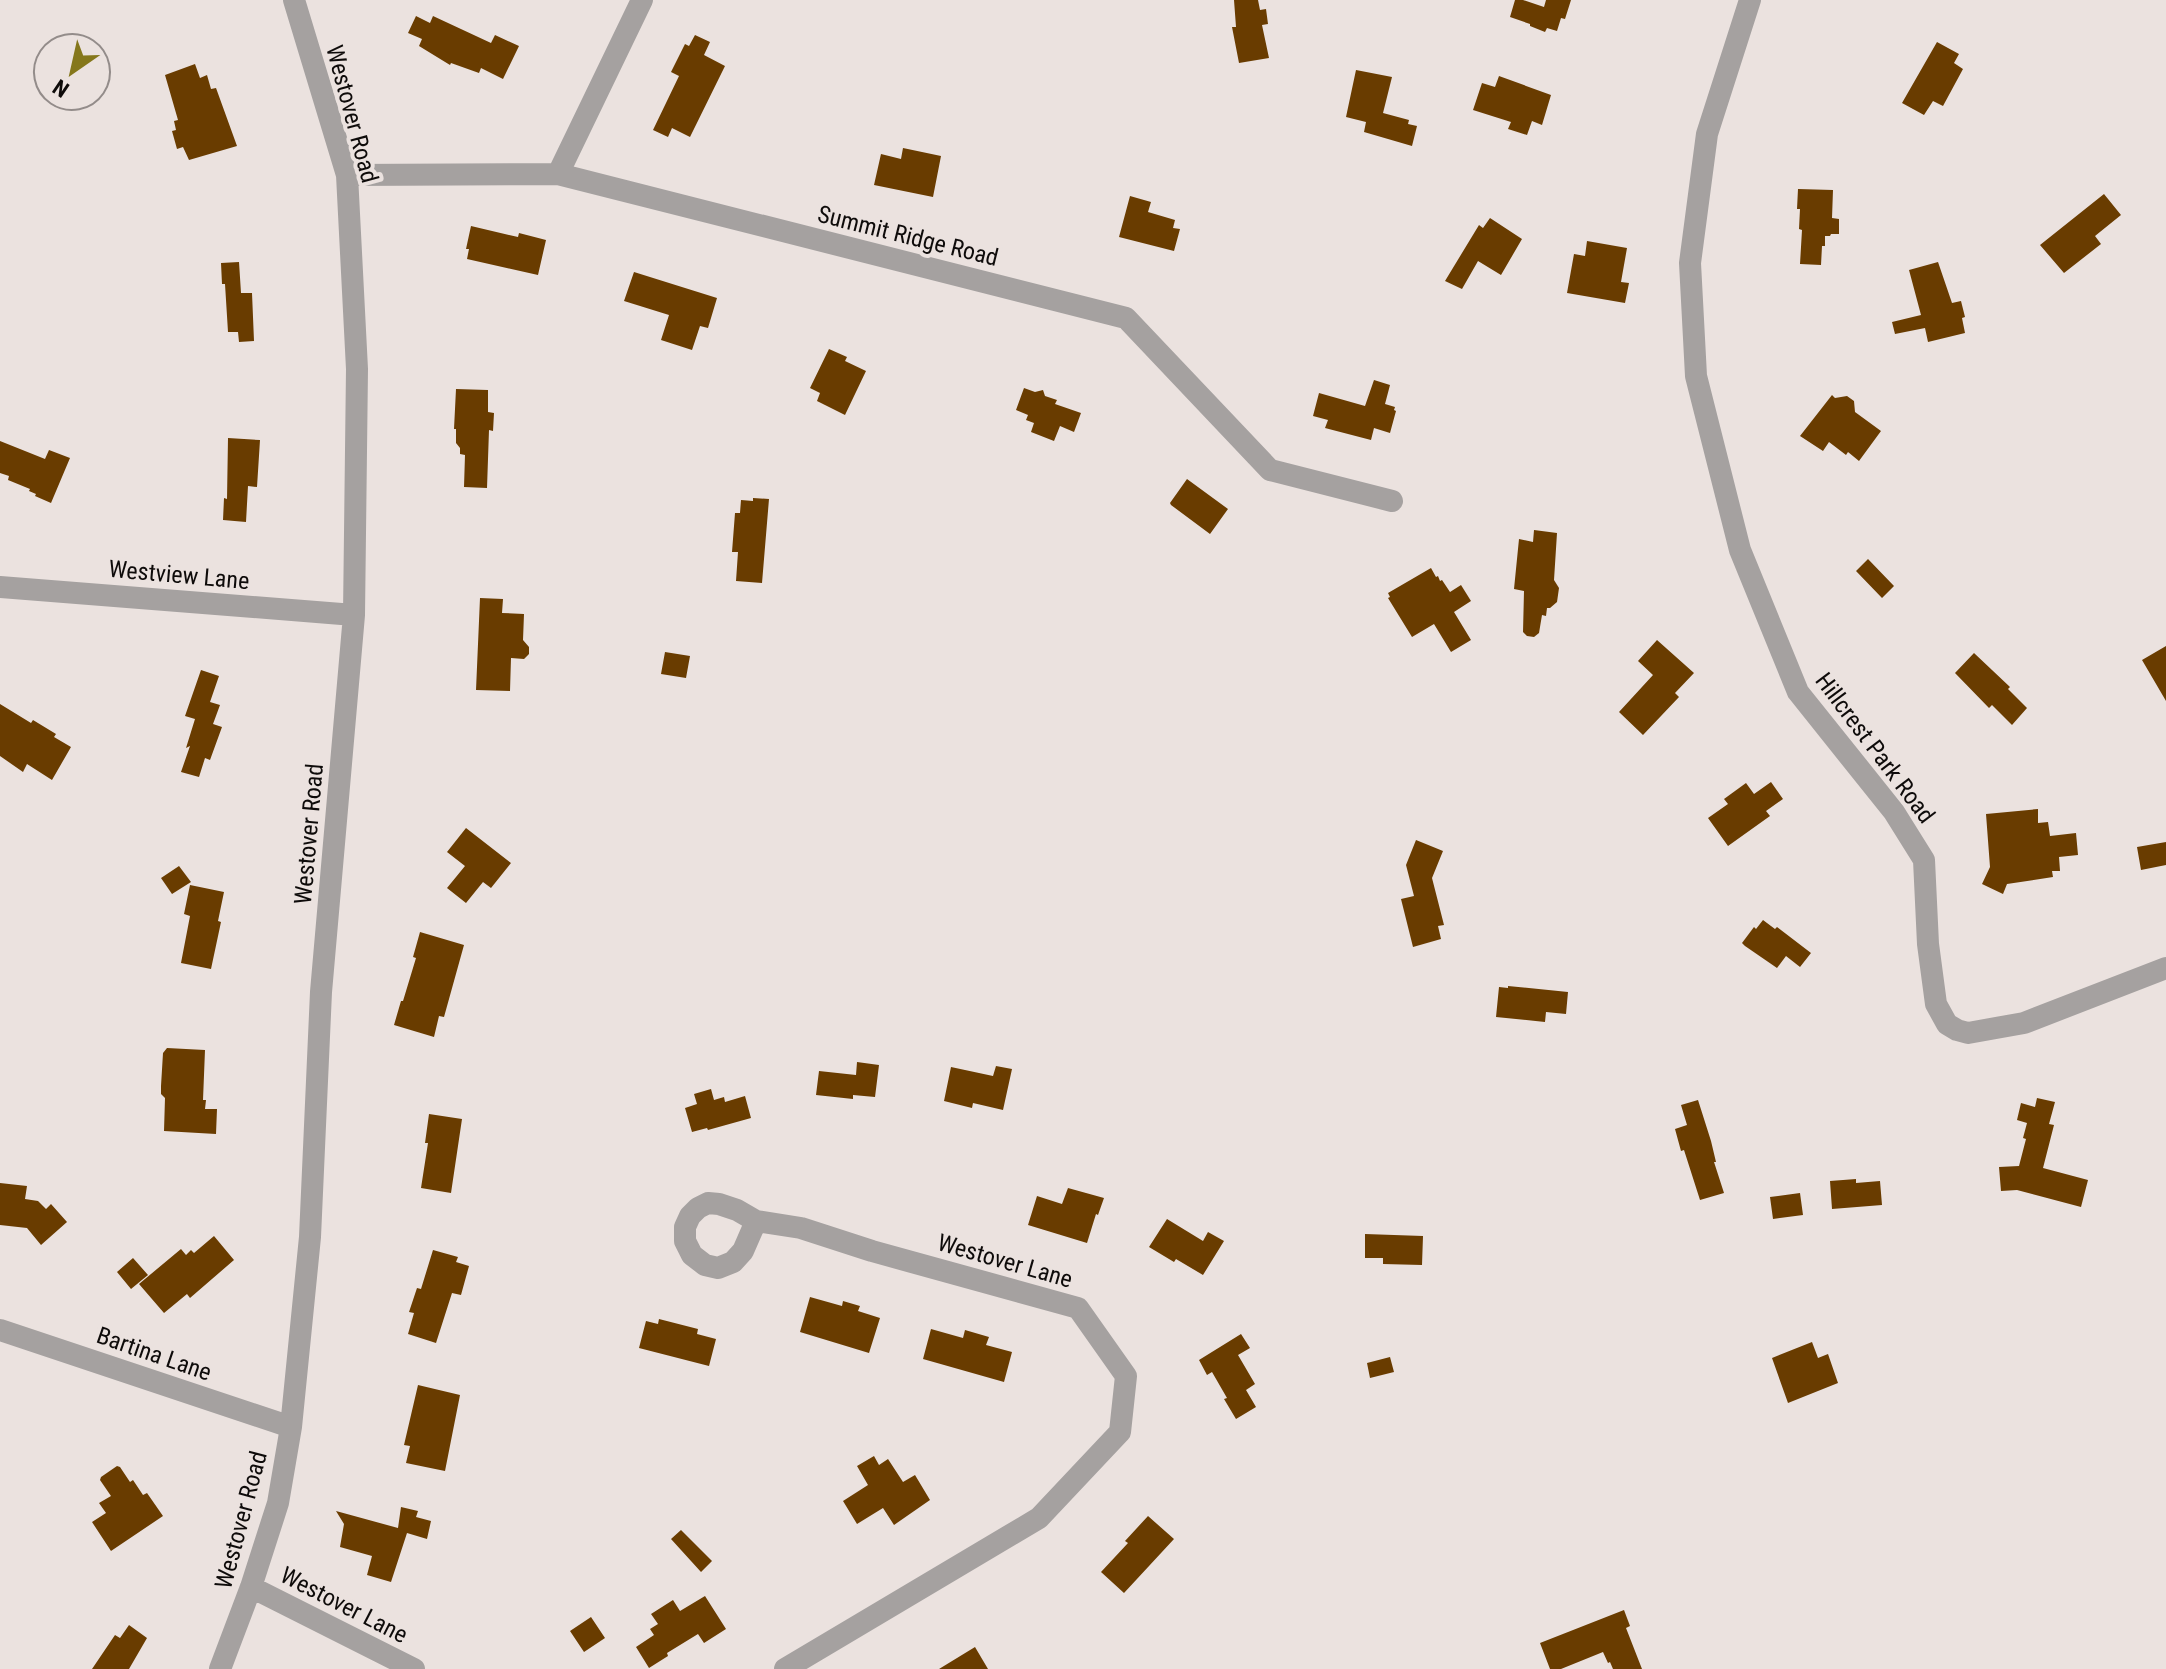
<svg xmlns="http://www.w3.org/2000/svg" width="2166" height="1669" font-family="'Roboto Condensed',sans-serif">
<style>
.building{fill:#693c00}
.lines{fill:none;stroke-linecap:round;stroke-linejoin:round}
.minor{stroke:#a5a1a0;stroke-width:22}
.labels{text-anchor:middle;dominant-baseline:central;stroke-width:8;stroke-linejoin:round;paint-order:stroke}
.street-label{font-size:24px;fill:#0e0b0a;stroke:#ebe2df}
</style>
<rect width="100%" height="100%" fill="#ebe2df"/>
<path class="building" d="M1234,0H1258L1260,10L1266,9L1268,24L1262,25L1269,58L1239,63L1232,27H1236Z
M1515,0H1523L1544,7L1546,0H1571L1565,19L1561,18L1557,31L1547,28L1545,32L1530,26V24L1510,17Z
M416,16L430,23L433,16L491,43L495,35L519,46L503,79L481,68L479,73L451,63L450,65L419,46L422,39L408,33Z
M695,35L710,42L704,55L725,66L690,137L672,128L668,137L653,130L679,76L671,72L685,44L689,46Z
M1937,42L1959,54L1954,63L1963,69L1943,106L1933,101L1924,115L1902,103Z
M195,64L200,78L207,75L211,89L216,88L237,146L189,160L183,147L177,149L172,131L176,130L174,121L178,120L165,75Z
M1356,70L1392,77L1383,113L1409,120L1408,124L1417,126L1412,146L1364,132L1366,122L1346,117Z
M1499,76L1551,95L1542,125L1532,121L1527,135L1508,129L1511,122L1473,110L1482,83L1495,87Z
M903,148L941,156L933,197L874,185L881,154L901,159Z
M1798,189L1833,190L1832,218L1839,219V234H1831L1830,236H1825V246H1822L1821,265L1800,264L1802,230L1799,229L1800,209H1797Z
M2104,194L2121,215L2095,236L2101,244L2064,273L2040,245Z
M1130,196L1151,202L1148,212L1175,220L1173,228L1180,229L1174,251L1119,237Z
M1490,218L1522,239L1501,275L1478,261L1462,289L1445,281L1479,225L1483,228Z
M471,226L518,237L519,233L546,240L538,275L467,259L469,249H466Z
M1587,241L1627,248L1621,282L1629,283L1625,303L1567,293L1574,254L1585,256Z
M239,262L241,293H252L254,341L239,342L238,332H228L225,284H222L221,263Z
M1938,262L1952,303L1961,301L1965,317L1962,318L1965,333L1928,342L1925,328L1895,334L1892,322L1921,315L1909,270Z
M634,272L717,298L708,328L700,326L692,350L661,340L669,315L624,301Z
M829,349L847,357L845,361L866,371L845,415L817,401L820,393L810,388Z
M1374,380L1390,385L1385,404L1395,407L1394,410L1396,411L1390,433L1374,428L1371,440L1325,428L1328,420L1313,416L1319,393L1365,406Z
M1024,388L1035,392L1043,390L1045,396L1057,400L1055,404L1081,413L1074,432L1060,426L1054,441L1031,432L1034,423L1026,420L1028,415L1016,410Z
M456,389L488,390V412L494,413L493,431L489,430L487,488L464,487L465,455L460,454V448L456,443V429H454Z
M1832,395L1835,398L1847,396L1854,401L1855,412L1881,431L1859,461L1848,452L1846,455L1829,442L1823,451L1800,436Z
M228,438L260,440L257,487L248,486L246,522L223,520L224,498L227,499Z
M0,441L45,459L49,450L70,458L51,503L35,496L36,494L29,491L30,489L8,480L9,476L0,473Z
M1187,479L1228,509L1210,534L1171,505L1170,503Z
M753,498L769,499L762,583L736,581L738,552H732L735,513H740L741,500L753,501Z
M1534,530L1557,533L1554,580L1559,588L1557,602L1550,608H1547L1546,616L1542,615L1539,633L1534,637L1527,636L1523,632L1524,591L1514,589L1519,539L1533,542Z
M1868,559L1894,586L1882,598L1856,571Z
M1431,568L1436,577L1438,576L1440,581L1442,580L1450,592L1461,585L1471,601L1454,612L1471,640L1451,652L1434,624L1412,637L1388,598L1390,597L1388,593Z
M480,598L503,599L502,613L524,614L523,640L529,647V654L524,659L511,658L510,691L476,690Z
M1657,640L1694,673L1675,693L1679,697L1643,735L1619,712L1653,675L1638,661Z
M2166,646V701L2142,660Z
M665,652L690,656L686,678L661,674Z
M1974,653L2010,687L2008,689L2027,708L2012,725L1992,705L1989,708L1955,673Z
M201,670L219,676L210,702L220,705L213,724L222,727L210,760L205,758L199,777L181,772L190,746L186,748L195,719L185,716Z
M0,704L31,723L33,720L56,734L54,737L71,747L52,780L27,764L23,772L0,756Z
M1771,782L1783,799L1766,811L1770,816L1728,846L1708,818L1728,804L1724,799L1746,783L1754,794Z
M2038,809V823L2048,822L2050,836L2076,833L2078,855L2059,857L2060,871H2052L2053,877L2007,884L2003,894L1982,884L1990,867L1986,814Z
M466,828L511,863L491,888L483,882L466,903L447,888L465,866L447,852Z
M1416,840L1443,851L1432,878L1444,925L1438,926L1441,939L1413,947L1401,899L1414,896L1406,865Z
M2166,842V865L2141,870L2137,847Z
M179,866L191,882L172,894L161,878Z
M190,885L224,892L218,921L221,922L211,969L181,963L190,916L184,914Z
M1763,920L1775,929L1777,927L1811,953L1800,967L1786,956L1777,968L1745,946L1742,943L1754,927L1756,929Z
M420,932L464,945L444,1017L439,1016L434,1037L394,1025L401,1001H403L416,958L413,957Z
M1508,986L1568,992L1566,1014L1546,1012L1545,1022L1496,1017L1499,987L1508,988Z
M167,1048L205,1050L203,1100H206L205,1109H217L216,1134L164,1131L165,1098L161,1094V1086L163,1053Z
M857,1062L879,1065L875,1097L853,1095V1099L816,1095L819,1071L856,1075Z
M996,1066L1012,1069L1003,1110L973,1103L972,1108L944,1101L951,1067L993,1076Z
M711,1089L714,1100L724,1097L725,1102L745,1096L751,1118L708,1130L707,1128L692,1132L685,1108L697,1104L694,1094Z
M2037,1098L2055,1102L2049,1124L2054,1125L2043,1168L2088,1180L2081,1207L2017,1190L2001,1191L1999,1167L2019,1166L2026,1139L2023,1138L2027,1123L2017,1120L2021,1103L2035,1107Z
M1698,1100L1711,1141L1716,1162H1714L1724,1193L1700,1200L1684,1150L1681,1151L1675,1129L1687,1125L1681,1105Z
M429,1114L462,1119L451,1193L421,1188L428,1143H425Z
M1856,1179V1183L1880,1181L1882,1205L1832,1209L1830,1181Z
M0,1183L27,1186L25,1199L38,1201L46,1209L51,1204L67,1222L41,1245L27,1228L0,1225Z
M1068,1188L1104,1198L1098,1215L1096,1214L1087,1243L1028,1225L1037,1196L1062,1204Z
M1800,1193L1803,1215L1773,1219L1770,1197Z
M1167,1219L1203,1241L1208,1232L1224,1241L1203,1275L1176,1259L1174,1262L1149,1247Z
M1365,1234L1423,1236L1422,1265L1383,1264V1258H1365Z
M214,1236L234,1260L190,1298L187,1294L164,1313L139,1284L181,1249L186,1255L191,1250L194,1253Z
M433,1250L458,1257L456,1262L469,1266L461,1295L452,1293L436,1343L408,1334L414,1313L409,1312L417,1288L421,1289Z
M133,1258L148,1275L131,1289L117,1272Z
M810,1297L842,1306L843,1301L860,1306L858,1311L880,1318L869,1353L800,1332Z
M659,1319L698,1329L697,1334L716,1339L709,1366L639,1348L646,1321L658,1324Z
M931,1329L963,1338L965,1330L989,1337L986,1345L1012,1352L1004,1382L923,1359Z
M1241,1334L1250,1348L1238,1355L1255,1384L1246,1390L1256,1407L1236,1419L1224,1399L1227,1398L1212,1372L1207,1375L1199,1360Z
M1812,1342L1818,1358L1828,1354L1838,1383L1788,1403L1772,1358Z
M1390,1357L1394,1372L1370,1378L1367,1363Z
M418,1385L460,1395L445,1471L406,1463L410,1446L404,1445Z
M874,1456L879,1465L888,1459L903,1482L915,1475L930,1500L894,1525L883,1508L857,1524L843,1501L868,1485L857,1466Z
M117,1466L120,1467L130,1482L133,1480L143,1495L147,1493L163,1516L111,1551L92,1522L106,1513L99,1503L111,1496L100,1480L101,1477Z
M401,1507L418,1511L416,1517L431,1521L427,1539L407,1533L391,1582L367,1575L372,1556L340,1547L344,1524L336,1511L398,1528Z
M1148,1516L1174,1539L1124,1593L1101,1572L1128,1543L1125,1541Z
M681,1530L712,1561L701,1572L671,1539Z
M705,1596L726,1629L704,1643L698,1634L667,1653L668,1656L649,1668L636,1647L654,1635L650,1629L658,1624L651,1614L673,1600L680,1611Z
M1624,1610L1630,1626L1626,1628L1642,1669H1613L1610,1662L1608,1663L1603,1652L1561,1669H1550L1540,1643Z
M591,1617L605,1638L584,1652L570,1631Z
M129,1625L147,1638L129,1669H92L115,1635L120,1638Z
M975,1647L988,1669H939Z"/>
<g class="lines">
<path class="minor" d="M1750,0L1707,134L1690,263L1696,376L1740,550L1798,692L1894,812L1924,860L1928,944L1936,1004L1947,1024L1957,1030L1968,1033L2024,1023L2166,968
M558,174L642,0
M347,175L558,174L1126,318L1270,470L1392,501
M0,587L354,615
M756,1221L743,1251L733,1262L718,1268L705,1265L692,1255L685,1241V1227L690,1216L698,1208L708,1203L719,1204L737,1210L756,1221L801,1228L872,1251L1078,1308L1126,1376L1120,1432L1039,1518L785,1669
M0,1330L291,1427
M251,1587L414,1669
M220,1669L251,1587L278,1503L291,1427L310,1237L321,992L354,615L357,369L347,175L294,0"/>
</g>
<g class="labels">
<g class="street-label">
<text transform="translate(352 114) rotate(75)">Westover Road</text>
<text transform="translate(908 236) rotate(14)">Summit Ridge Road</text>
<text transform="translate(179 575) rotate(5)">Westview Lane</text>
<text transform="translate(1875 748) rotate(53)">Hillcrest Park Road</text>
<text transform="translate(309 834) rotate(-85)">Westover Road</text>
<text transform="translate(1005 1261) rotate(16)">Westover Lane</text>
<text transform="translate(154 1354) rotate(19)">Bartina Lane</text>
<text transform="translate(241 1520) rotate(-75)">Westover Road</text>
<text transform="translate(344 1605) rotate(27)">Westover Lane</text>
</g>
</g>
<g transform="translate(72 72) rotate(214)"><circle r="38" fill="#ebe2df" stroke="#938c8a" stroke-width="2"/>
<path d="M0-6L14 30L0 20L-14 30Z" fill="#85771b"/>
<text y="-12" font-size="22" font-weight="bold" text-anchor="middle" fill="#0e0b0a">N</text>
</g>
</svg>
